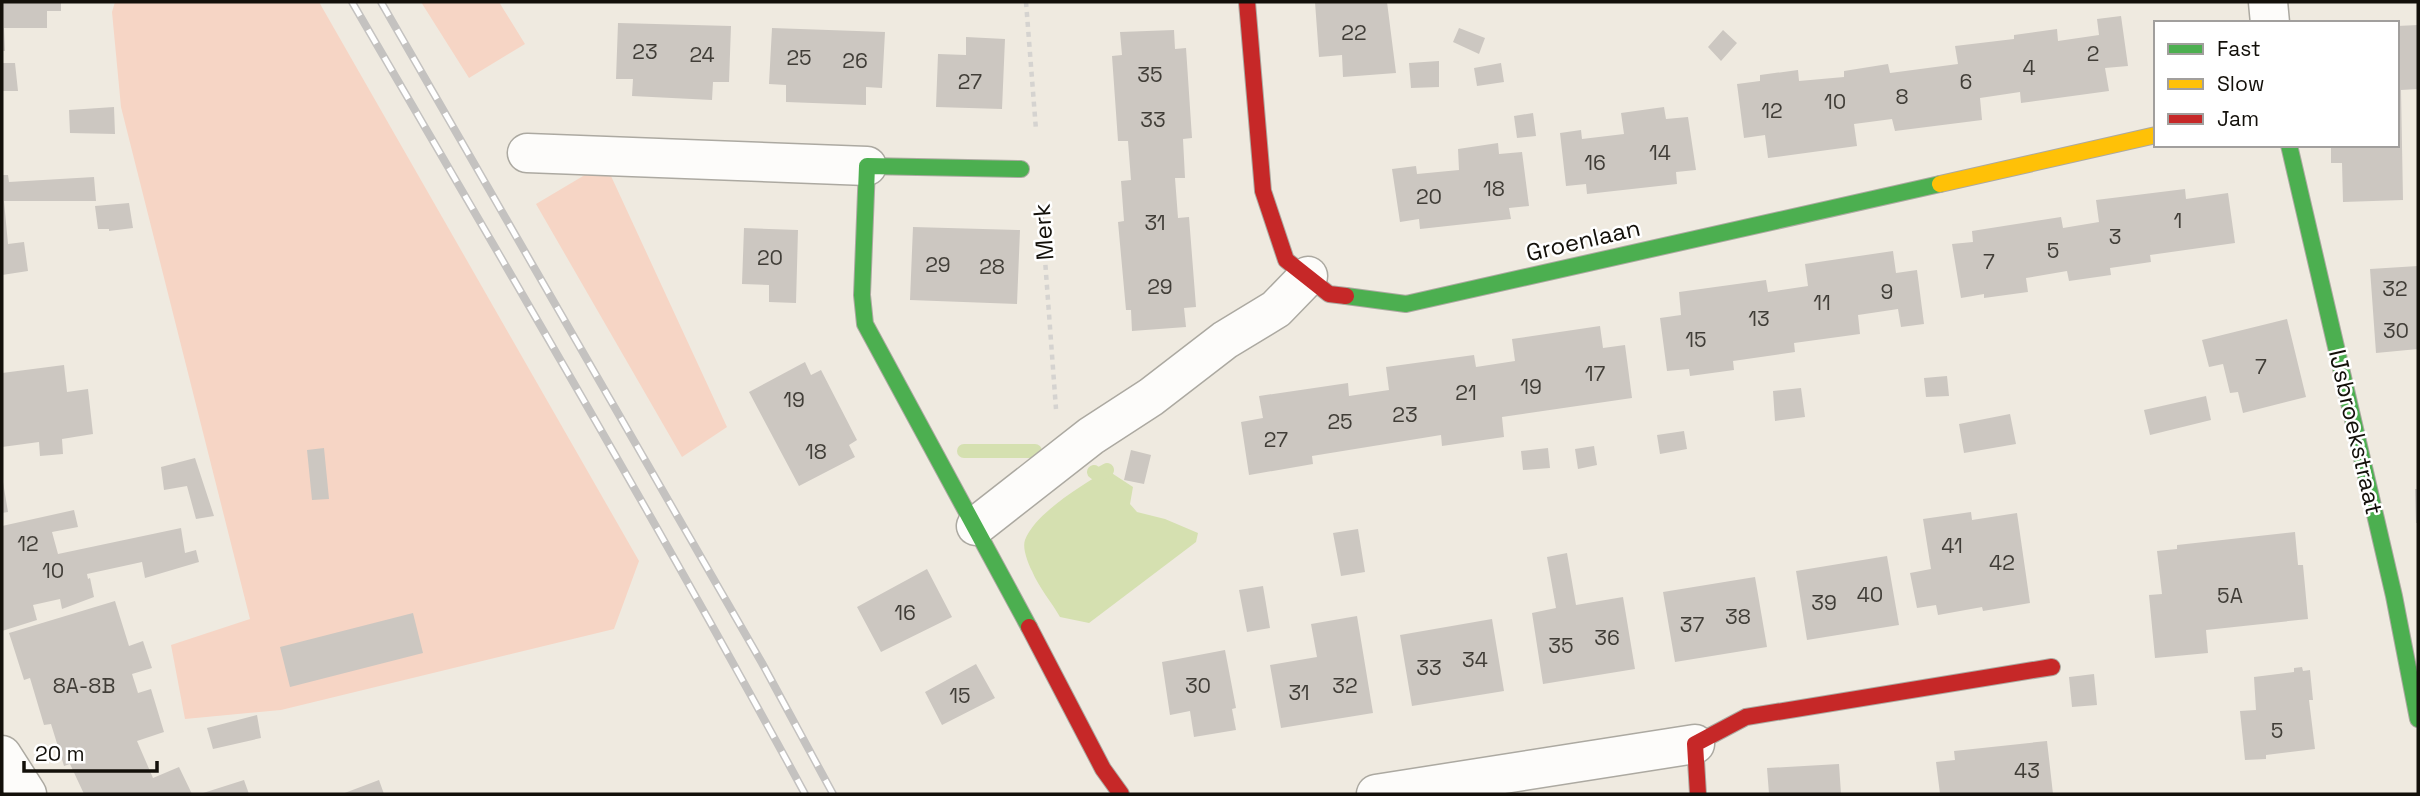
<svg xmlns="http://www.w3.org/2000/svg" width="2420" height="796" font-family="'Space Grotesk',sans-serif">
<style>
.green{fill:#f6d5c5}
.water{fill:#d5e0b0}
.lines{fill:none;stroke-linecap:round;stroke-linejoin:round}
.stream{stroke:#d5e0b0;stroke-width:14}
.building{fill:#ccc7c1}
.street-casing{stroke:#aca9a1;stroke-width:41}
.fast-casing{stroke:#aca9a1;stroke-width:18}
.slow-casing{stroke:#aca9a1;stroke-width:18}
.jam-casing{stroke:#aca9a1;stroke-width:18}
.path{stroke:#d5d3d0;stroke-width:4.5;stroke-dasharray:5 5;stroke-linecap:butt}
.street{stroke:#fdfcfa;stroke-width:38}
.fast{stroke:#4caf50;stroke-width:16}
.slow{stroke:#ffc107;stroke-width:16}
.jam{stroke:#c62828;stroke-width:16}
.rail-casing{stroke:#c4c2c0;stroke-width:8}
.rail{stroke:#fff;stroke-width:5;stroke-dasharray:16;stroke-linecap:butt}
.labels{text-anchor:middle;dominant-baseline:central;stroke-width:5;stroke-linejoin:round;paint-order:stroke}
.number-label{font-size:21px;fill:#413e38}
.street-label{font-size:24px;fill:#13100a;stroke:#fff}
</style>
<rect width="100%" height="100%" fill="#efeae0"/>
<path class="green" d="M115,2H319L639,561L614,629L281,710L185,719L171,645L250,619L121,107L112,12Z
M421,2H499L525,44L469,78Z
M605,163L727,427L682,457L536,204Z"/>
<path class="water" d="M1107,470L1133,487L1130,504L1137,512L1165,519L1198,533L1196,542L1089,623L1060,617C1051,601 1039,588 1032,571C1028,563 1022,548 1025,540C1035,513 1084,484 1107,470Z"/>
<g class="lines">
<path class="stream" d="M964,451H1035
M1094,472L1098,475L1107,470"/>
</g>
<path class="building" d="M2,2H61V11H47V28H4L5,51H2Z
M1315,2H1387L1396,73L1343,77L1342,55L1319,57Z
M2121,16L2128,66L2105,68L2109,91L2021,103L2020,92L1980,98L1982,120L1895,131L1892,119L1854,124L1857,146L1768,158L1765,135L1744,138L1737,84L1760,81V75L1798,70L1799,81L1844,77V71L1888,64L1890,73L1958,64L1955,46L2014,39V35L2057,29L2058,41L2099,35L2097,19Z
M618,23L731,26L729,82H713L712,100L632,96L633,79H616Z
M2418,25V89L2401,90L2403,200L2343,202L2342,163H2331V145H2397V26Z
M772,28L885,32L882,88L866,87V105L786,102V85L769,84Z
M1459,28L1485,38L1479,54L1453,42Z
M1174,30L1175,49L1186,48L1192,138L1183,139L1185,178H1175L1178,218L1189,217L1196,307L1184,308L1186,327L1132,331L1131,310H1126L1118,222L1124,221L1121,181L1131,180L1128,141H1118L1112,56L1122,55L1120,32Z
M1723,30L1737,43L1721,61L1708,47Z
M966,37L1005,39L1002,109L936,107L938,54L966,55Z
M1439,61V87L1411,88L1409,63Z
M2,63H15L18,91H2Z
M1501,63L1504,82L1477,86L1474,68Z
M114,107L115,134L70,133L69,110Z
M1664,107L1666,119L1688,117L1696,170L1676,172L1677,184L1587,194L1586,184L1566,186L1560,133L1581,130L1582,139L1624,134L1621,113Z
M1533,113L1536,136L1517,138L1514,116Z
M1498,143L1499,154L1522,152L1529,206L1509,208L1511,219L1420,229L1419,219L1400,222L1392,169L1416,166L1417,174L1459,170L1458,149Z
M2,175H8L9,182L94,177L96,201H4L8,244L24,242L28,271L2,275Z
M2185,189L2186,199L2228,193L2235,243L2150,255L2151,262L2110,268L2111,275L2069,281L2067,271L2026,278L2028,292L1984,298V294L1961,298L1952,244L1973,242L1972,231L2061,217L2063,228L2099,222L2096,200Z
M129,203L133,228L109,231V229H98L95,206Z
M913,227L1020,230L1017,304L910,300Z
M744,228L798,230L796,303L769,302V285L742,284Z
M1893,251L1896,273L1917,270L1924,324L1901,327L1898,309L1858,315L1860,334L1794,343L1795,352L1733,361L1734,370L1690,376L1689,369L1667,371L1660,318L1681,315L1679,292L1766,280L1768,292L1808,286L1805,264Z
M2418,266V349L2376,353L2370,269Z
M2287,319L2306,397L2243,413L2238,392L2230,393L2223,364L2209,367L2202,340Z
M1600,326L1603,348L1625,345L1632,398L1502,417L1504,437L1442,446L1441,435L1312,456L1313,464L1249,475L1241,422L1263,418L1259,396L1348,383L1349,396L1389,390L1386,367L1474,355L1476,367L1515,361L1512,339Z
M805,362L811,375L821,370L857,440L849,445L855,457L799,486L749,392Z
M64,365L67,392L88,389L93,434L62,439L63,454L40,456L39,442L2,447V373Z
M1947,376L1949,396L1926,397L1924,378Z
M1801,388L1805,417L1775,421L1773,391Z
M2206,396L2211,420L2150,435L2144,410Z
M2010,414L2016,444L1964,453L1959,424Z
M1684,431L1687,449L1660,454L1657,435Z
M1594,446L1597,465L1578,469L1575,449Z
M324,448L329,499L312,500L307,450Z
M1548,448L1550,468L1523,470L1521,451Z
M1131,450L1151,455L1144,484L1124,480Z
M195,458L214,516L196,519L187,486L164,490L161,467Z
M2,476L8,512L2,513Z
M2415,489H2418V523H2416Z
M74,510L78,527L52,532L58,554L181,528L185,553L196,550L199,562L145,578L142,562L87,574L88,579L90,578L94,597L62,609L60,599L33,605L37,620L2,631V526Z
M1971,512L1972,520L2017,513L2030,603L1983,611L1982,607L1938,615L1936,605L1917,608L1910,573L1931,569L1923,519Z
M1358,529L1365,572L1341,576L1333,533Z
M2295,532L2298,565H2303L2308,619L2206,630L2208,653L2155,658L2149,595L2162,594L2157,551L2177,549V545Z
M1567,553L1576,605L1623,597L1635,669L1543,684L1532,613L1556,608L1547,557Z
M1887,556L1899,625L1807,640L1796,571Z
M927,569L952,617L881,652L857,607Z
M1755,577L1767,647L1675,662L1663,592Z
M1263,586L1270,628L1247,632L1239,590Z
M115,601L129,646L143,641L152,668L132,674L138,693L151,689L164,732L137,741L153,778L179,767L192,794H84L70,764L64,766L51,724L44,725L30,678L24,680L9,633Z
M413,613L423,653L290,687L280,647Z
M1357,616L1373,713L1281,728L1270,665L1317,657L1311,624Z
M1492,619L1504,691L1412,706L1400,635Z
M1225,650L1236,708L1232,709L1236,730L1194,737L1190,711L1170,715L1162,662Z
M976,664L995,698L942,725L925,692Z
M2302,667L2303,671L2310,670L2313,700H2309L2315,749L2266,755V759L2245,760L2240,711L2256,710L2254,677L2294,672V668Z
M2094,674L2097,705L2072,707L2069,677Z
M257,715L261,738L213,749L207,728Z
M2047,741L2053,794H1940L1936,762L1955,760L1954,751Z
M1839,764L1841,794H1769L1767,768Z
M244,780L249,794H200Z
M379,780L384,794H342Z"/>
<g class="lines">
<g class="street-casing">
<path id="street" d="M2268,2L2270,23
M527,153L867,166
M976,526L1091,436L1151,397L1225,340L1276,309L1308,276
M2,755L27,794
M1376,794L1695,744"/>
</g>
<g class="fast-casing">
<path id="fast" d="M2289,145L2394,596L2418,719
M1021,169L867,166L862,295L865,324L1029,627
M1346,296L1406,304L1940,184"/>
</g>
<g class="slow-casing">
<path id="slow" d="M1940,184L2156,135"/>
</g>
<g class="jam-casing">
<path id="jam" d="M1247,2L1263,191L1286,260L1329,294L1346,296
M1029,627L1103,769L1121,794
M1698,794L1695,744L1746,717L2052,667"/>
</g>
<path class="path" d="M1026,2L1036,130
M1041,205L1056,409"/>
<use href="#street" class="street"/>
<use href="#fast" class="fast"/>
<use href="#slow" class="slow"/>
<use href="#jam" class="jam"/>
<g class="rail-casing">
<path id="rail" d="M352,2C505,265 660,527 805,794
M381,2L762,663L833,794"/>
</g>
<use href="#rail" class="rail"/>
</g>
<g class="labels">
<g class="number-label">
<text x="1354" y="32">22</text>
<text x="645" y="51">23</text>
<text x="2093" y="53">2</text>
<text x="702" y="54">24</text>
<text x="799" y="57">25</text>
<text x="855" y="60">26</text>
<text x="2029" y="67">4</text>
<text x="1150" y="74">35</text>
<text x="970" y="81">27</text>
<text x="1966" y="81">6</text>
<text x="1902" y="96">8</text>
<text x="1835" y="101">10</text>
<text x="1772" y="110">12</text>
<text x="1153" y="119">33</text>
<text x="1660" y="152">14</text>
<text x="1595" y="162">16</text>
<text x="1494" y="188">18</text>
<text x="1429" y="196">20</text>
<text x="2178" y="220">1</text>
<text x="1155" y="222">31</text>
<text x="2115" y="236">3</text>
<text x="2053" y="250">5</text>
<text x="770" y="257">20</text>
<text x="1989" y="261">7</text>
<text x="938" y="264">29</text>
<text x="992" y="266">28</text>
<text x="1160" y="286">29</text>
<text x="2395" y="288">32</text>
<text x="1887" y="291">9</text>
<text x="1822" y="302">11</text>
<text x="1759" y="318">13</text>
<text x="2396" y="330">30</text>
<text x="1696" y="339">15</text>
<text x="2261" y="366">7</text>
<text x="1595" y="373">17</text>
<text x="1531" y="386">19</text>
<text x="1466" y="392">21</text>
<text x="794" y="399">19</text>
<text x="1405" y="414">23</text>
<text x="1340" y="421">25</text>
<text x="1276" y="439">27</text>
<text x="816" y="451">18</text>
<text x="28" y="543">12</text>
<text x="1952" y="545">41</text>
<text x="2002" y="562">42</text>
<text x="53" y="570">10</text>
<text x="1870" y="594">40</text>
<text x="2230" y="595">5A</text>
<text x="1824" y="602">39</text>
<text x="905" y="612">16</text>
<text x="1738" y="616">38</text>
<text x="1692" y="624">37</text>
<text x="1607" y="637">36</text>
<text x="1561" y="645">35</text>
<text x="1475" y="659">34</text>
<text x="1429" y="667">33</text>
<text x="84" y="685">8A-8B</text>
<text x="1198" y="685">30</text>
<text x="1345" y="685">32</text>
<text x="1299" y="692">31</text>
<text x="960" y="695">15</text>
<text x="2277" y="730">5</text>
<text x="2027" y="770">43</text>
</g>
<g class="street-label">
<text transform="translate(1043 232) rotate(-94)">Merk</text>
<text transform="translate(1583 240) rotate(-13)">Groenlaan</text>
<text transform="translate(2356 432) rotate(77)">IJsbroekstraat</text>
</g>
</g>
<rect width="2420" height="796" fill="none" stroke="#13100a" stroke-width="7"/>
<rect x="2154" y="21" width="245" height="126" fill="#ffffff" stroke="#a19f9d" stroke-width="2"/>
<rect x="2168" y="44" width="35" height="10" fill="#4caf50" stroke="#a19f9d" stroke-width="2"/>
<text x="2217" y="56" font-size="21" fill="#13100a">Fast</text>
<rect x="2168" y="79" width="35" height="10" fill="#ffc107" stroke="#a19f9d" stroke-width="2"/>
<text x="2217" y="91" font-size="21" fill="#13100a">Slow</text>
<rect x="2168" y="114" width="35" height="10" fill="#c62828" stroke="#a19f9d" stroke-width="2"/>
<text x="2217" y="126" font-size="21" fill="#13100a">Jam</text>
<path d="M24 761v10h133v-10" fill="none" stroke="#13100a" stroke-width="3.5"/>
<text x="35" y="761" font-size="21" fill="#13100a" stroke="#ffffff" stroke-width="5" paint-order="stroke">20 m</text>
</svg>
